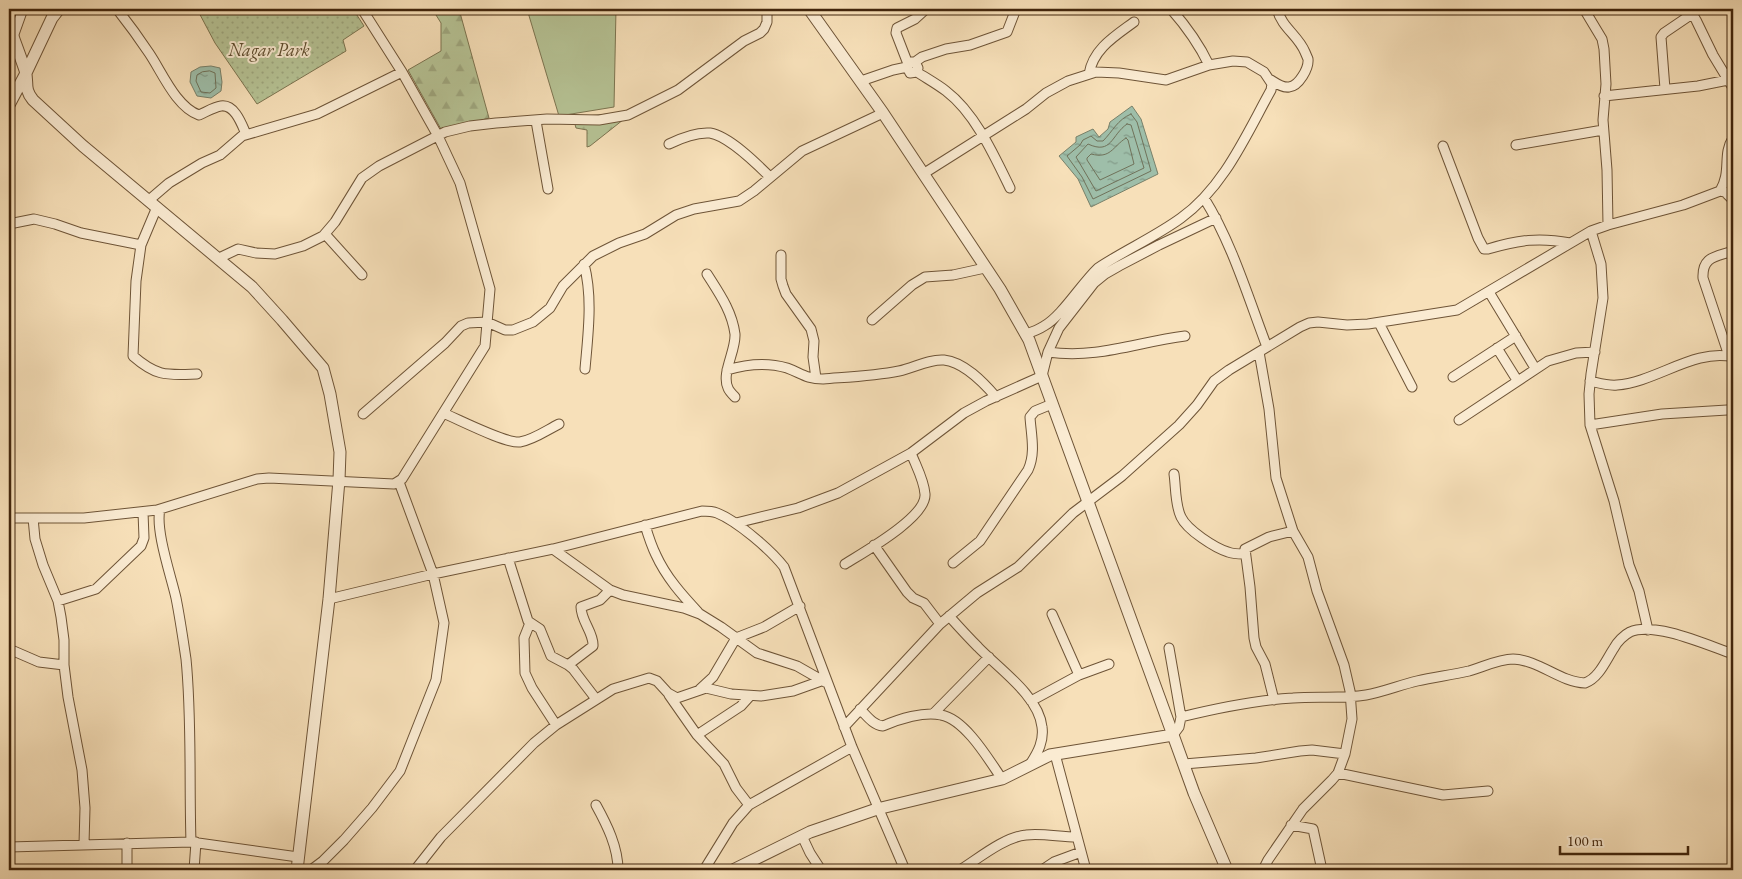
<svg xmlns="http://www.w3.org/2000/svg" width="1742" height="879" font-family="'EB Garamond',serif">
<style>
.grass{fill:#b6c395;stroke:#7c7450}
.forest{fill:url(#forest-firs);stroke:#7c7450}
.park{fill:url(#park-dots);stroke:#7c7450}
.water{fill:url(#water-ripples);stroke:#79816a}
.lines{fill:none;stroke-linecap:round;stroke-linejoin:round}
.shore{stroke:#70725a;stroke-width:1}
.minor-casing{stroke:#6e5437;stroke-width:11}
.tertiary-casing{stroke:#6e5437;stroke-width:13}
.minor{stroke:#faebd2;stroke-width:9}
.tertiary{stroke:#faebd2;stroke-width:11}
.labels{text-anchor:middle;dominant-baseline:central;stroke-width:4;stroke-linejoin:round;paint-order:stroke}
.park-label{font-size:18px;font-style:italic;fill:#5e4c2e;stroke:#faebd2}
</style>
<defs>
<pattern id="forest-firs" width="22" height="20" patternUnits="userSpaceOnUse" patternTransform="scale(1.25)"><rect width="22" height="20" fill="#b6c395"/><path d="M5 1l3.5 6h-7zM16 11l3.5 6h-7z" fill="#9ea77f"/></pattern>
<pattern id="park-dots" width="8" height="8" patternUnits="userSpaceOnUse" patternTransform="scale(1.25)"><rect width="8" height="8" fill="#b6c395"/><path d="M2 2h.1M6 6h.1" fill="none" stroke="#9ea77f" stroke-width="1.8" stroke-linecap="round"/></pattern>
<pattern id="water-ripples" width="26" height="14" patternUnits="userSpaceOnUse" patternTransform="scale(1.25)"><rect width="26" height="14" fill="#9ebea9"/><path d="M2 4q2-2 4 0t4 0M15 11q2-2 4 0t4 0" fill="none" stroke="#829a88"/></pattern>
</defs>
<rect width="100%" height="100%" fill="#f7e0b9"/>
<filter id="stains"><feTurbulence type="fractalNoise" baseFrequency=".004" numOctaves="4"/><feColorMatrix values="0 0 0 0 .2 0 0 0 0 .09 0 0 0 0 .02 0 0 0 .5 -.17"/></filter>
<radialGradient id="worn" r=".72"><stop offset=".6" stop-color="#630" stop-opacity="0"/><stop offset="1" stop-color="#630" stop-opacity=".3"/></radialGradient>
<path class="grass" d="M527,9H616L614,107L559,116Z"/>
<path class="forest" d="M436,9H459L489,118L442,131L408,70L441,51V23L436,15Z
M633,112L590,146L587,147V130L576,128L573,117Z"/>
<path class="park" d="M197,9H353L364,26L343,40L346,51L257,104L215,43Z"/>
<path class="water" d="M211,66L220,68L222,82L221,91L211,98L197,96L190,82L191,72L200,67Z
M1132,106L1141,119L1158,174L1091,207L1078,179L1059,156L1076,142V137L1093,129L1099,137L1108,129L1110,122Z"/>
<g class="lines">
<path class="shore" d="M210,71L215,73L216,88L210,93L201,92L196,81L197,75L202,72Z
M1131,114L1137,122L1151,171L1093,199L1082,177L1067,156L1080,145L1083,140L1091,136L1097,141H1103C1113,131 1117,120 1131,114Z
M1127,124L1131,125L1144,168L1096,191L1076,157L1088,144C1112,155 1111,135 1127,124Z
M1126,138L1128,140L1134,164L1100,180L1087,160V158L1091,154C1111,159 1112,147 1126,138Z"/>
<g class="minor-casing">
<path id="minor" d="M117,9C128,23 139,38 149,53C162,72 176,107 199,115C206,112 214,107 221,106C235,104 242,125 246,134
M1171,9C1186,26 1199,44 1209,65
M1584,9L1602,39L1604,49L1606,84L1603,120L1607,170L1608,225
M1690,10L1696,20L1713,55L1733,88
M13,37L23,9
M915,62L918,68L917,72L910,73L907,67L911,62H915L922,57L946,49L970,45L1007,32L1016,9
M908,64L896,33L897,28L915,19L926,9
M917,72C926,78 937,84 946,91C975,113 994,155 1010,188
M1089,74C1093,49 1115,36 1134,22
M1271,80C1276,83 1282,88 1289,87C1299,86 1309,68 1308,59C1308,59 1305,52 1305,52C1298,35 1282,28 1277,9
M861,81L893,70L907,67
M1665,89L1661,37L1664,33L1692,14
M1604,96L1698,86L1728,80
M536,121L548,189
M669,144C681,138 696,132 710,133C729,136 757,164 770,177
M1516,145L1603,130
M1443,146L1478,238L1484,249H1488C1518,240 1539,237 1570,243
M923,174L1026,109L1046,93L1068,81L1096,72L1119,73L1166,80L1209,65L1233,61L1247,62L1264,72L1272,84L1271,90C1246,135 1224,187 1181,218C1155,237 1125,250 1098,268C1081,284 1062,316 1044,326C1038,330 1032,332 1026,334
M1720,191C1732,171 1722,155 1733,138
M1204,198C1232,243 1248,297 1267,347
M148,201L169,183L202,163L220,155L242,136L317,114L402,72
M157,207L141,245L136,281L133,356C157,377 167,375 197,374
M9,224L34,219L55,224L81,233L141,245
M1591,231L1601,264L1603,298L1591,374L1589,394L1590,425L1614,501L1629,565L1639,591L1648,630
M325,234L362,275
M781,255V279L783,286L786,294L811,329L814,341L813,357L816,378
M219,258L238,249L256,253L275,254L303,246L323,236L335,222L362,178L379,166L445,132L470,126L496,123L547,119L599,120L628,115L678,90L744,41L760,33L764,29L767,22V9
M584,264C593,298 588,334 585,369
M707,274C719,293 732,311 735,334C736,351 721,373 728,388C729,391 732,394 735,397
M1489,292L1535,368
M872,320L912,285L925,277L953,275L985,268
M1379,323L1412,387
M1497,348L1517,380
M1048,352C1098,359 1137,342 1185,336
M1259,352L1269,409L1276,478L1293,531L1308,557L1317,591L1344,665L1350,691L1352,719L1345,754L1338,773L1332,780L1303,809L1268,860L1263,870
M1729,356L1703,278C1702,256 1716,257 1733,251
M727,370C747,364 767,362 787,368C801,373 806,379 823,379C848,377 874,376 899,371C914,368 928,359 944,360C964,362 983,382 996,397
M1453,377L1516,336
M1590,381C1599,383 1608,386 1617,385C1656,382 1695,348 1733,357
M443,413C458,419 506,444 520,442C533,440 547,430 559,424
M363,414L445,343L461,326L468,323L487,322L505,330H513L533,322L550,308L563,286L593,256L619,243L645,234L676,215L694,209L739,201L754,191L802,151L883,113
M1459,420L1548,361L1576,353L1595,352
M1590,425L1662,414L1727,410
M1174,474C1176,488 1175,505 1181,517C1187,530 1215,548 1228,552C1233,554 1239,554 1244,554
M160,509C155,530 171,576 176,598C180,618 183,639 186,659C192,719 189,781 191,842
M9,518H84L157,510L257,479L269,478L394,484L402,479L485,346L490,289L460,183L438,136L402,72L362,9
M33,518L35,539L43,565L58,601L61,617L64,640V665L68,697L82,770L85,808L84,844
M736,523L798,508L838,493L911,453L964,413L986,401L1042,376L1048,352L1059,328L1094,283L1105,274L1119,266L1159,245L1216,218
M645,525C648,535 651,545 656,555C666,577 682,595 698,612
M874,545L907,592L913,598L924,603L940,624
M553,549L610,590L623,595L684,608L700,614L721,627L757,653L797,666L825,682
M508,558L528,621L540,629L551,656L568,665L573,669L596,699
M953,563L980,541L1028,470C1036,453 1031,434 1030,417L1035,411L1052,404
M845,564C864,552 927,517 925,494C924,480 916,466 911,453
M329,599L433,574L553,549L702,511C707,511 712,511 717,513C737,521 771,550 784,567L852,747L905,870
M58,601L96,589L141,546L144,538L143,512
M1052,614L1079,675
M949,616C958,626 968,637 978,647C998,668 1039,696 1042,727C1044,741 1038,752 1031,763
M530,623L524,638L525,673L532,688L556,725
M1169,648L1181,717L1179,727L1173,735
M9,649L39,662L64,665
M568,665L593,646C594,633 581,621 581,607L600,600L610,590
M700,689L713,677L736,638L764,627L800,606
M669,695L697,735L724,764L736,788L749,805
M1274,700L1265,664L1256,647L1254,638L1250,587L1245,549L1269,537L1293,531
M1031,701L1079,675L1109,664
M860,709C867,716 873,725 883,726C899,719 924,711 941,715C965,719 989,760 1002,779
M933,714L989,657
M1181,717C1218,708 1255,700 1293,698C1317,696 1342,699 1366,695C1383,692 1400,685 1417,681C1434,677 1452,675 1469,671C1483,667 1499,659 1513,659C1539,660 1560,682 1585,683C1599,678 1606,660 1614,648C1617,642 1624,635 1630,632C1655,621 1709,646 1733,654
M844,727L940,624L977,593L1018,567L1073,513L1122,476L1179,425L1197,405L1214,381L1229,370L1300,327L1309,323L1318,322L1347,325L1368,324L1457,310L1591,231L1608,225L1683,205L1720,191L1725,192L1733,200
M697,735L741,706L750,696
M1055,754L1086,870
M1184,764L1256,758L1300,751L1312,750L1345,754
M1338,773L1443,795L1488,791
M596,805C607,825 618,847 618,870
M1291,825L1313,829L1322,870
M802,836L810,853L821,870
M9,847L191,842L298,857
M127,870V843
M194,870L196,842
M311,870L323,861L344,840L372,808L400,771L436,680L444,623L433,574L399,482
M415,870L441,837L534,743L556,725L613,689L649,678L657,681L668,693L677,698L706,688L731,694L761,696L793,691L821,681
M704,870L733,823L749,805L852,747
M960,870C978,859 1004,837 1026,835C1042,833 1060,837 1077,837
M1042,870L1054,862L1081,852"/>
</g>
<g class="tertiary-casing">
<path id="tertiary" d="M809,9L883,113L1000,289L1029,340L1173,735L1194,793L1227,870
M9,25C14,40 20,55 25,70C29,82 23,88 33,100L83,146L252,287L282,320L323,368L330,394L340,452L339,480L329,599L297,870
M9,105L26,73L52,18L59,9
M733,870L810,832L877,809L1002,779L1050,755L1173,735"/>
</g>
<use href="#minor" class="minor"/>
<use href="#tertiary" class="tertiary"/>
</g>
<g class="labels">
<g class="park-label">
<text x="269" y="49">Nagar Park</text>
</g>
</g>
<rect width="1742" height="879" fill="none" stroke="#f7e0b9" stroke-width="30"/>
<rect x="10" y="10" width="1722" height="859" fill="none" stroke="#41250c" stroke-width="2.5"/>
<rect x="15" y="15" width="1712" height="849" fill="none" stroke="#41250c"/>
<path d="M1560 846v8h128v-8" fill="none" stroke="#41250c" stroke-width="2.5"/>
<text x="1567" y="846" font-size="15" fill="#41250c" stroke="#faebd2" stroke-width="4" paint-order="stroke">100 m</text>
<rect width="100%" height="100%" filter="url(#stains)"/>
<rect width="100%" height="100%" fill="url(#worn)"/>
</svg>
